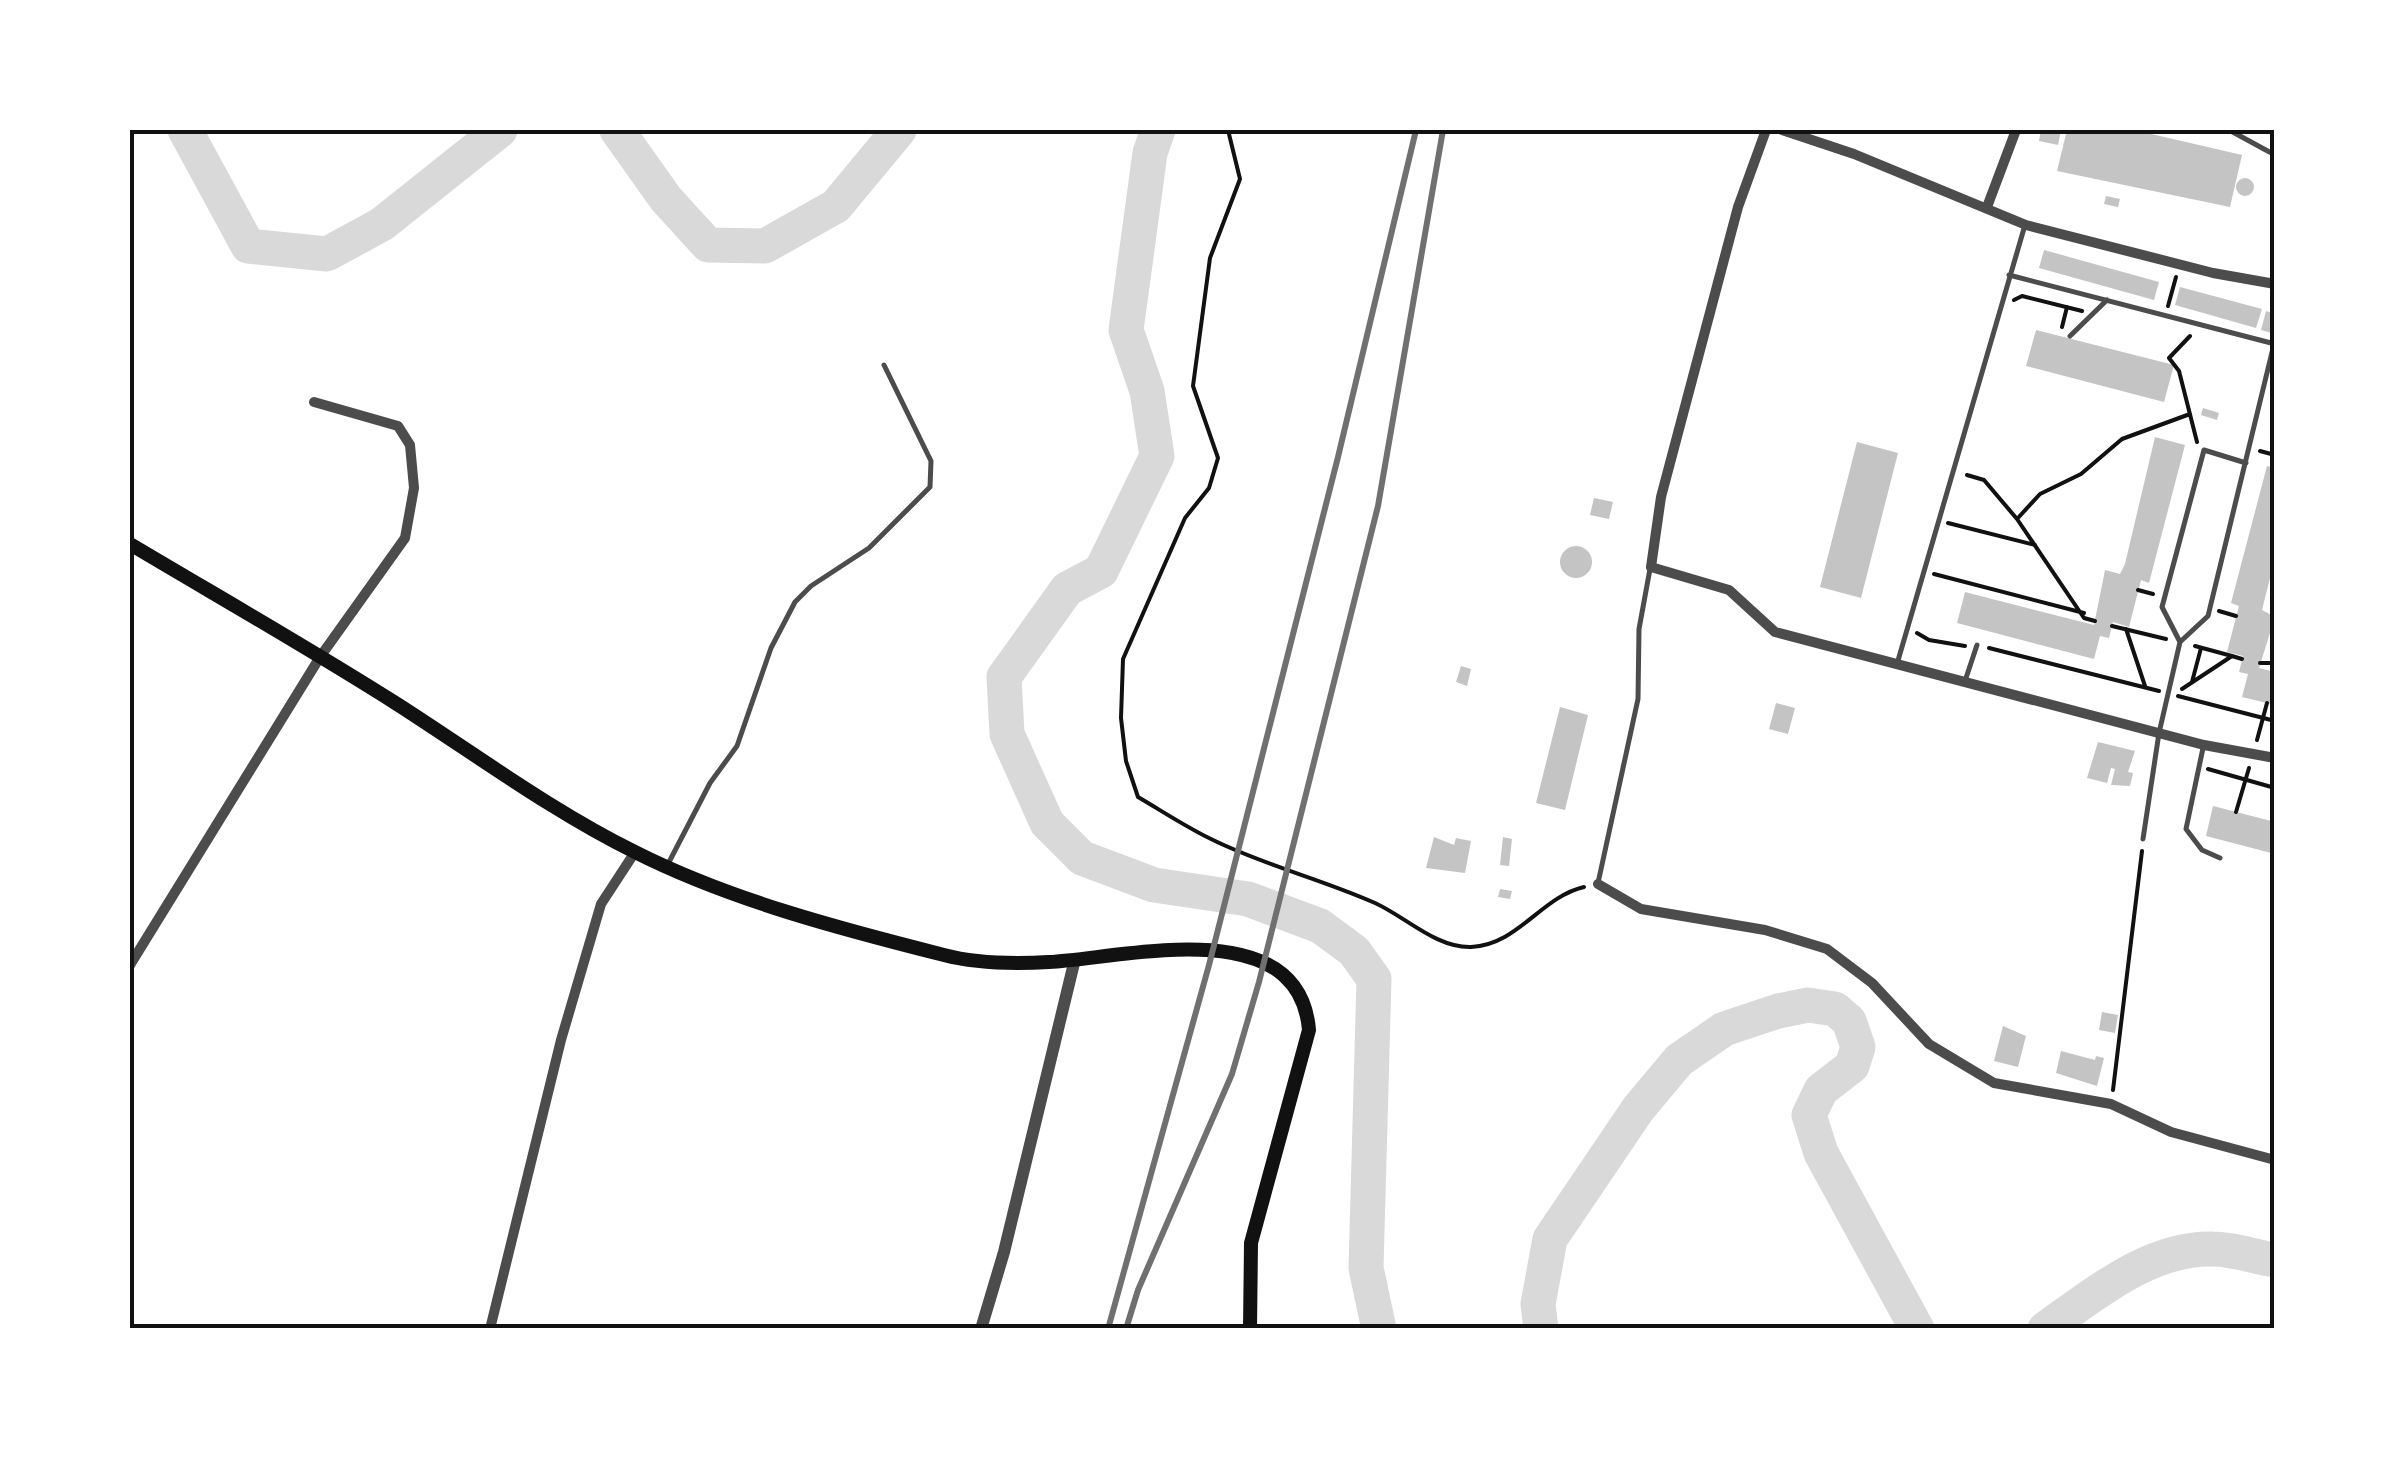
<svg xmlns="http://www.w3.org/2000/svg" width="2405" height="1459" font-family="'Nunito Sans',sans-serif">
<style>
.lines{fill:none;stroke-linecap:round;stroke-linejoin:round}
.river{stroke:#d9d9d9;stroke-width:35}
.building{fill:#c4c4c4}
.path{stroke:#111;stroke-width:4}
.service{stroke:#4c4c4c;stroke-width:5}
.minor{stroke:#4c4c4c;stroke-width:10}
.tertiary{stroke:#4c4c4c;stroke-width:12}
.secondary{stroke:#111;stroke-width:14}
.rail{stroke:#707070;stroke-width:6}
.neatline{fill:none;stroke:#111;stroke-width:4}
</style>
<rect width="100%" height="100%" fill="#fff"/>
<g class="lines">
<path class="river" d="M185,130L248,246L327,254L382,224L500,130
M617,130L666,199L708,245L765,246L836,206L899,130
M1158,130L1150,153L1126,330L1147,391L1157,456L1101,571L1067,589L1004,677L1007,734L1047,823L1082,858L1154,885L1248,899L1320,926L1354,951L1374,979L1366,1268L1379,1329
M1541,1329L1538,1304L1550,1239L1638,1109L1679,1060L1724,1029L1778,1011L1808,1005L1835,1009L1849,1021L1858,1047L1852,1066L1821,1090L1809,1115L1821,1153L1917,1329
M2045,1329C2093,1295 2150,1247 2213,1249C2233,1249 2255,1257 2275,1260"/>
</g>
<path class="building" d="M2041,130H2061L2058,145L2039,141Z
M2067,130H2134L2242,155L2230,207L2057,171Z
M2236 187a9 9 0 1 1 18 0a9 9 0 1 1-18 0Z
M2106,196L2120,199L2118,207L2104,204Z
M2044,250L2159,282L2154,300L2039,268Z
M2180,287L2262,309L2256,328L2175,305Z
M2266,311L2275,314V334L2261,330Z
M2036,330L2174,365L2164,402L2026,366Z
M2203,408L2219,413L2217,420L2201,415Z
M2155,437L2185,445L2149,583L2141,580L2129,627L2113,622L2109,638L2100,636L2094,659L1957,623L1965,592L2094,625L2105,570L2120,574L2125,564Z
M1857,442L1898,453L1861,598L1820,587Z
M2267,466L2275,468V558L2262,610L2275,617L2259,668L2275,672V705L2242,697L2248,674L2239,672L2243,656L2227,652L2239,606L2231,603Z
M1594,498L1613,502L1609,519L1590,515Z
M1560 562a16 16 0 1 1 32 0a16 16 0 1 1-32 0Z
M1461,666L1471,669L1467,686L1456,682Z
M1776,703L1795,708L1788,734L1769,729Z
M1560,707L1588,715L1565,810L1536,803Z
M2098,742L2135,751L2128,772L2133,773L2130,786L2111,785L2115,769L2111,768L2107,783L2087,778Z
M2213,806L2275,822V854L2206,836Z
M1434,837L1454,845L1456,838L1471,841L1465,873L1426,868Z
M1503,837L1512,839L1509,866L1500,865Z
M1500,889L1512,891L1510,899L1498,897Z
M2102,1012L2118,1015L2115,1033L2099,1030Z
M2003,1026L2026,1036L2018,1067L1994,1061Z
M2061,1051L2095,1060L2096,1056L2104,1058L2097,1086L2056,1073Z"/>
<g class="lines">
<path class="path" d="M1228,130L1240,179L1210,258L1193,386L1218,458L1209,488L1185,518L1123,659L1121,718L1126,761L1138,797C1162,811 1186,827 1211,839C1263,865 1321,879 1375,903C1406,917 1436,948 1471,947C1518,945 1541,897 1584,887
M2014,300L2022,296L2082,311
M2168,306L2176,277
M2062,327L2067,307
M2190,336L2169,358L2179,371L2197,442
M2260,451L2275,455
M1967,475L1984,480L2017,519L2040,494L2081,474L2122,439L2190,414
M2017,519L2084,618L2095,621
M1948,523L2035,545
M1934,574L2084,613
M2138,590L2153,594
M2219,611L2236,616
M2112,626L2166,639
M2126,629L2145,686
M1917,633L1929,640L1965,646
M2195,646L2232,656
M1989,648L2159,691
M2260,663H2275
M2192,682L2201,648
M2182,689L2232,656L2242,659
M2178,696L2275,721
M2257,740L2267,703
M2208,769L2275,788
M2236,812L2249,768
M2113,1090L2142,851"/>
<path class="service" d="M2229,130L2275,155
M2009,275L2275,344
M2070,336L2107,300
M2180,642L2162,607L2204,450L2246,463
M1897,664L2025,225
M1965,681L1977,645
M2203,748L2186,829L2202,850L2220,858
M2143,839L2159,733L2180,642L2208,616L2274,344
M668,864L710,783L737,746L771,648L795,602L811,586L869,548L930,487L931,461L884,365
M1598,883L1638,699L1639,629L1650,569"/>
<path class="minor" d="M1766,130L1738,207L1661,497L1651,567L1729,590L1775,632L2204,745L2275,758
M1782,130L1854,154L2026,225L2213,273L2275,284
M1987,207L2016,130
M1598,884L1641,909L1765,930L1827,949L1872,983L1929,1044L1994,1083L2111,1104L2171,1132L2275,1160
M130,965L320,657L405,538L414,488L410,445L398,426L314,402
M490,1329L561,1040L601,904L635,852"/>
<path class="tertiary" d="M981,1329L1004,1252L1075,959"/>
<path class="secondary" d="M130,544C219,597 309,648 397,704C475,754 552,811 635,852C730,900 841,929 944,955C978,964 1014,964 1049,962C1125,958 1299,911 1309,1030L1251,1243L1250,1329"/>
<path class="rail" d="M1108,1329L1209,965L1338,457L1416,130
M1126,1329L1138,1290L1232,1074L1259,982L1378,506L1443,130"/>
</g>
<rect width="2405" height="1459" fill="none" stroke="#ffffff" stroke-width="265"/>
<rect x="132" y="132" width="2140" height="1194" class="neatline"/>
</svg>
